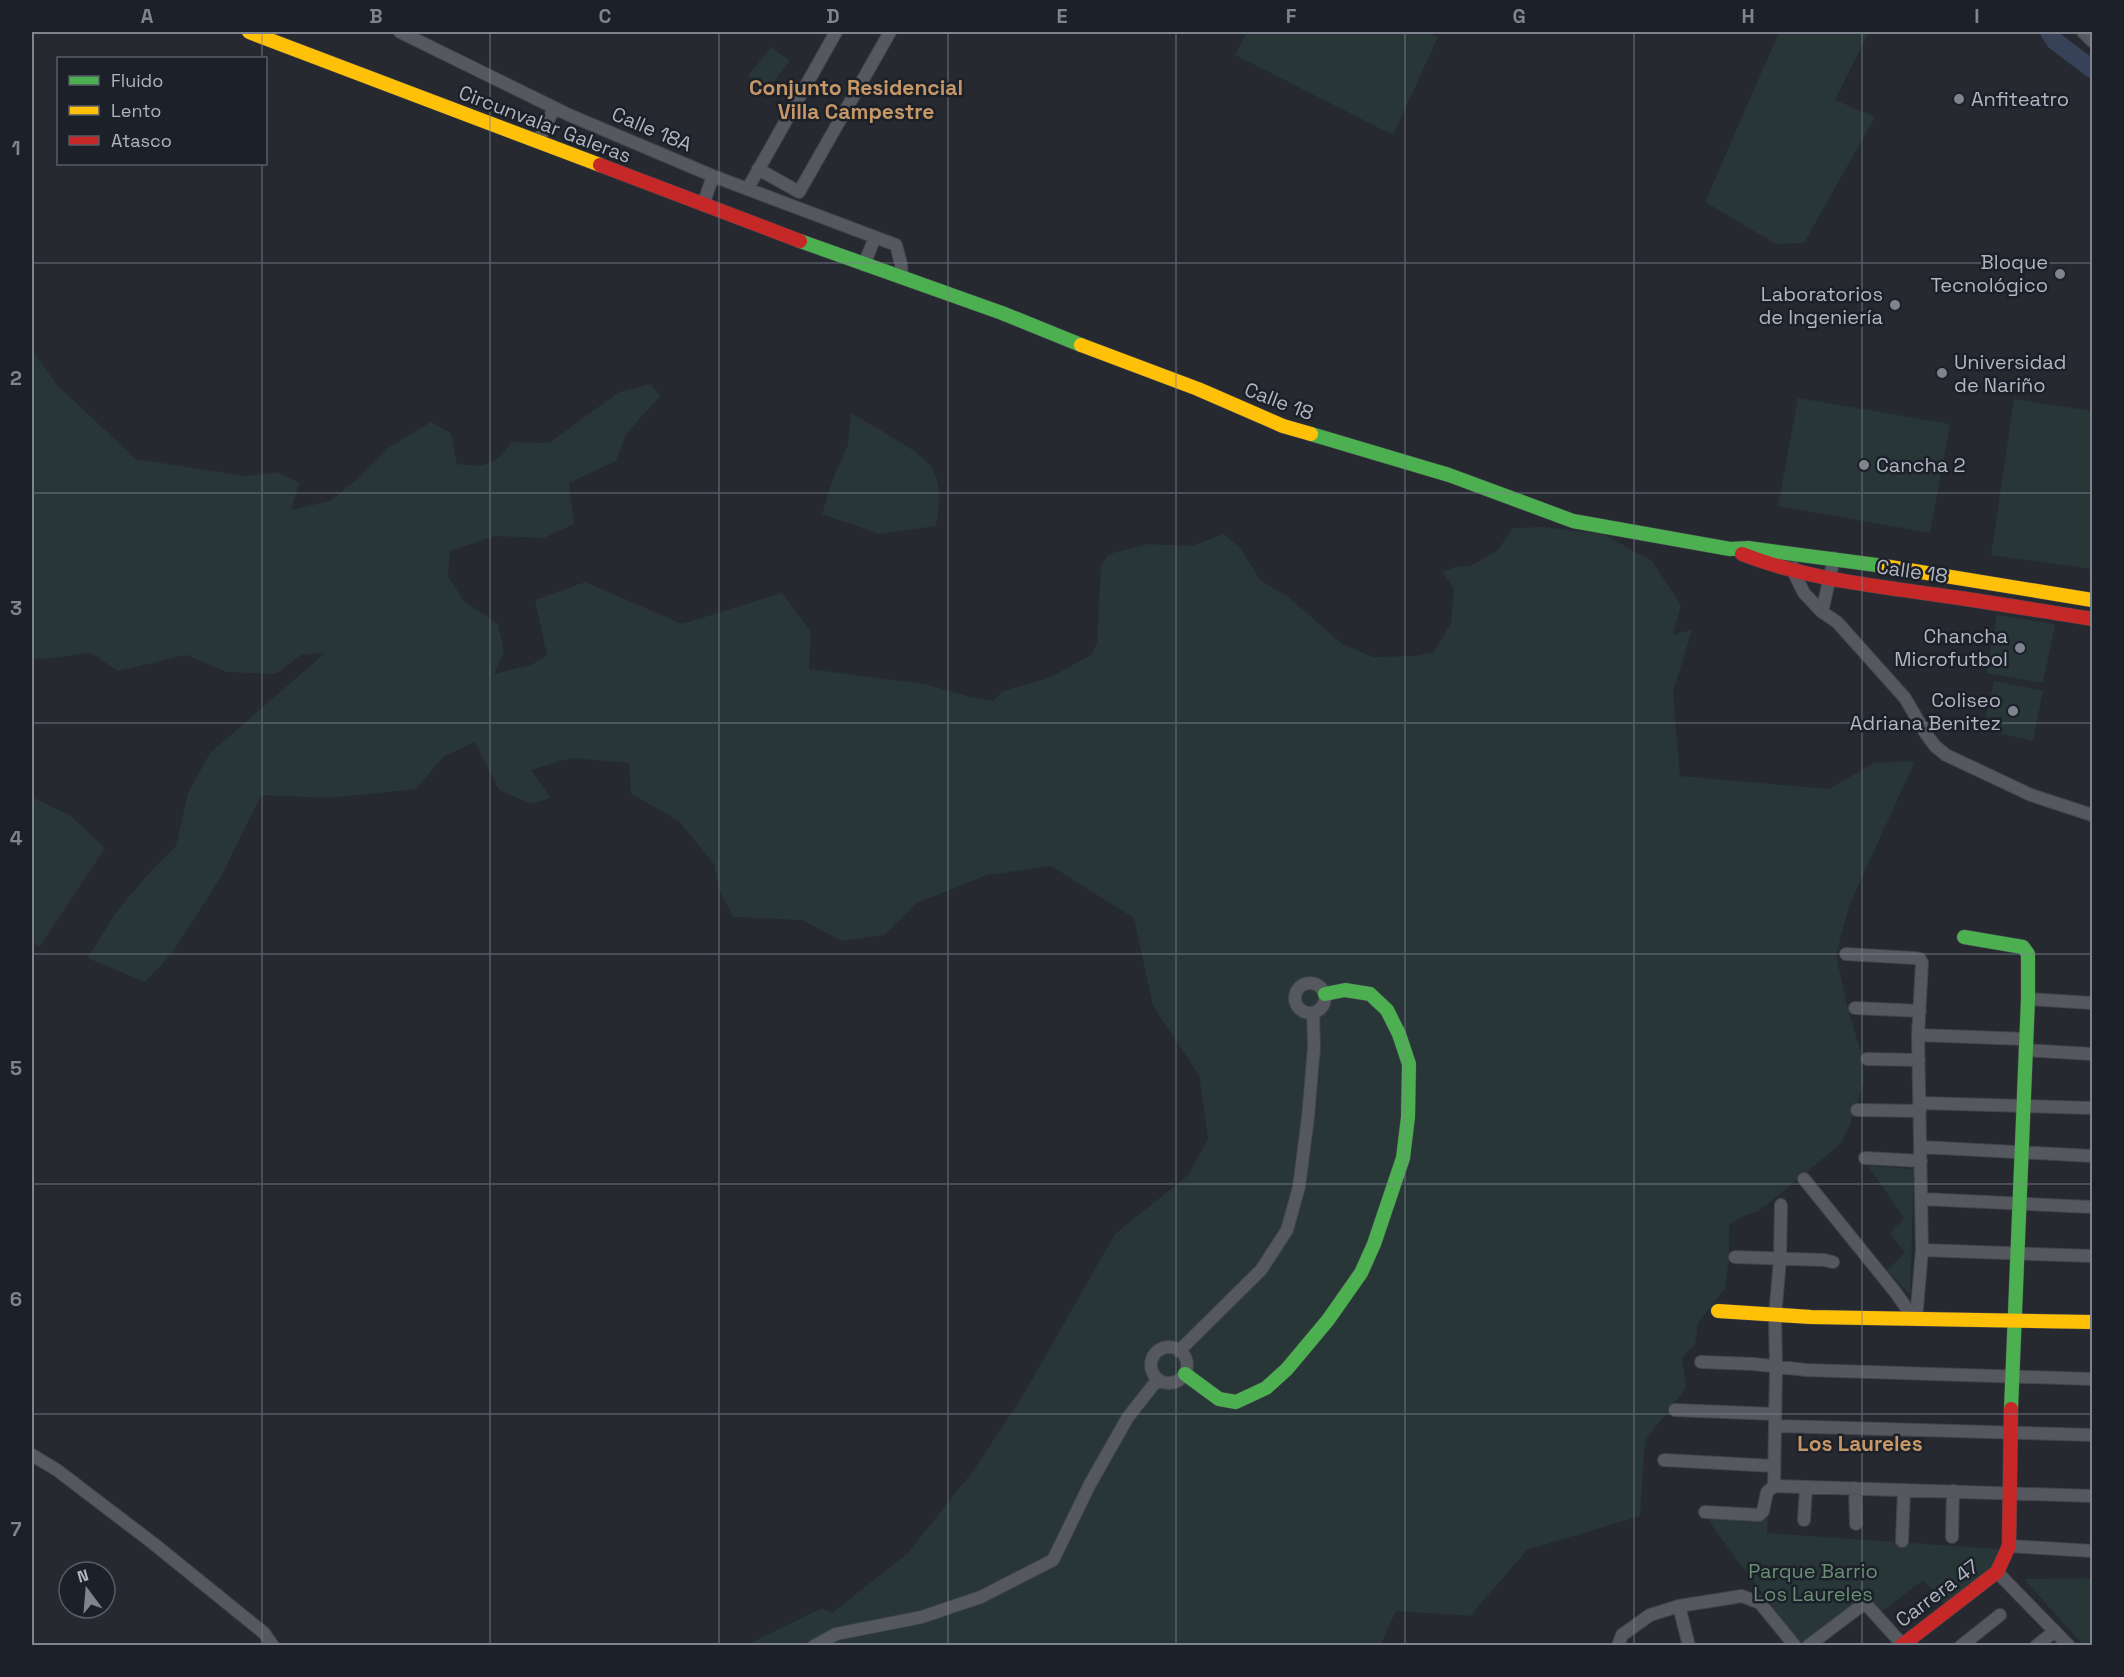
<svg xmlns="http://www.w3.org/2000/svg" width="2124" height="1677" font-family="'Space Grotesk',sans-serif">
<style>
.green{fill:#283638}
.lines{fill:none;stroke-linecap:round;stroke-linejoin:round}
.river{stroke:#374258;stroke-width:18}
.street-casing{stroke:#42444a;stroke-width:14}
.fast-casing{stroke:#44464d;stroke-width:15}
.slow-casing{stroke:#44464d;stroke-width:15}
.jam-casing{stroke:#44464d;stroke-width:15}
.street{stroke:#55585f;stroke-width:12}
.fast{stroke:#4caf50;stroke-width:14}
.slow{stroke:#ffc107;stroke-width:14}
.jam{stroke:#c62828;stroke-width:14}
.grid{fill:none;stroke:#80848f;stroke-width:1.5;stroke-opacity:0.55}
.poi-dot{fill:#80848f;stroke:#1b2029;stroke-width:2}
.labels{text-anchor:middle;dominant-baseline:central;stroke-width:5;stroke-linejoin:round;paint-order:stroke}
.poi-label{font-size:20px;fill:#b0b5c2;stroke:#1b2029;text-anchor:end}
.street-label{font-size:20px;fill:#b0b5c2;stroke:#1b2029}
.park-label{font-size:20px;fill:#6a8f75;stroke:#1b2029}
.neighbourhood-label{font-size:21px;font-weight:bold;fill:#c69766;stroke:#1b2029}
.neatline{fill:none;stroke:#80848f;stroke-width:2}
.grid-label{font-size:20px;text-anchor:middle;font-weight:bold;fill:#80848f}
</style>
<rect width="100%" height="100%" fill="#262930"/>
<path class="green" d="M1247,32H1427L1438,37L1393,135L1235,55Z
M1779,32H1869L1835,100L1875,117L1804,243L1776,244L1705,202Z
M771,47L790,61L767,90L748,76Z
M32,351L58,386L136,459L245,476L278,472L299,483L291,510L330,501L355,481L388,448L431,422L451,433L457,464C487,467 493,467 512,442L549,443L619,392L651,384L660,396L626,434L616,461L569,483L574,524L544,538L494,536L450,551L448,576L464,601L498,624L504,652L494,674L531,665L547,655L535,600L585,582L682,624L782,593L811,632L809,669L925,684L970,697L993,701L1003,691L1049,678L1091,655L1097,643L1101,566L1109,554L1148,544L1191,546L1224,534L1240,548L1261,581L1287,596L1342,644L1373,657L1414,656L1434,652L1451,623L1454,588L1442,572L1455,567L1470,566L1497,551L1513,528L1543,527L1603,534L1652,561L1681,605L1673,635L1692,630L1673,692L1680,776L1829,789L1874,763L1915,761L1849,906L1836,955L1846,1001L1862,1057L1864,1082L1850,1125L1841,1143L1819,1162L1759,1211L1743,1216L1729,1225V1258L1725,1289L1698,1323L1695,1344L1682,1358L1686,1388L1645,1441L1640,1516L1527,1550L1470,1616L1396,1611L1382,1642V1645H747L822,1608L832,1613L908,1553L976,1467L1025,1392L1115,1234L1188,1175L1208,1139L1199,1075L1153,1006L1134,918L1051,866L987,875L917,903L884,935L842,941L802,920L733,917L720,892L714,864L679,821L631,794L629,763L571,758L531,770L551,798L531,804L499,790L475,742L443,757L416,789L329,798L261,795L222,875L172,953L145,982L87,958L117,911L149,873L176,846L188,793L210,753L325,653L301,655L276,674L227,672L186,655L118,671L91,653L32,660Z
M1798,398L1950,424L1930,533L1778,506Z
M2014,399L2092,411V569L1991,555Z
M851,413C868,423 924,453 932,468C942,487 940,506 936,526L879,534L822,514L834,476L848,445Z
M1997,615L2055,624L2043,683L1986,673Z
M1994,681L2043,691L2033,741L1983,730Z
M32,797L71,816L105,848L40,946L32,943Z
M1868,1166L1914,1169L1910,1295L1887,1270L1905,1253L1890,1233L1904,1218Z
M1706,1514L1768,1517L1767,1533L1998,1549L1999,1561L1946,1606L1923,1580L1880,1613L1867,1600L1805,1645H1801L1715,1530Z
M2092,1578V1645H2083L2024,1579Z"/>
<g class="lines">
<path class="river" d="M2049,32L2055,41L2092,69"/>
<g class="street-casing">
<path id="street" d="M400,32L569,115L713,176L896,245L901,264L902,278
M2083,32L2092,41
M538,142L554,108
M758,169L799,192L890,32
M748,188L836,32
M703,205L713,176
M864,265L875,237
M1794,568V573L1804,593L1822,612L1837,622L1905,698L1926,734L1935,746L1946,755L2031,795L2092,815
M1822,612L1834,558
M1846,954L1914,958L1920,959L1922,963L1918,1035L1922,1250L1916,1319
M1295 998a15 15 0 1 1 30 0a15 15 0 1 1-30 0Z
M2028,999L2092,1003
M1855,1008L1920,1011
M1918,1035L2026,1039
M2025,1050L2092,1054
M1867,1059L1919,1060
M1920,1103L2092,1108
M1857,1110L1920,1111
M1921,1147L2092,1156
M1865,1158L1921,1161
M1804,1179L1896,1293L1914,1319
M1922,1199L2092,1207
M1922,1250L2092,1256
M1735,1257L1824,1260L1833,1262
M1151 1365a18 18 0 1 1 36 0a18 18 0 1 1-36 0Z
M1179,1351L1261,1270L1287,1230L1299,1187L1308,1117L1314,1047L1313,1013
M1701,1362L1754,1364L1806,1370L2092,1379
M1675,1410L1775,1414
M1775,1426L2092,1435
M32,1455L57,1470L154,1544L264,1633L273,1646
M1664,1460L1774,1466
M1774,1486L1776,1367L1775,1317L1780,1259L1781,1205
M1855,1488L1856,1524
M1705,1512L1759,1515L1763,1511L1767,1492L1774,1486L2092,1496
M1804,1520L1806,1487
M1952,1537L1953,1491
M1902,1541L1904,1490
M2009,1546L2092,1551
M1997,1572L2069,1646
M1679,1606L1689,1646
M814,1646L836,1634L922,1617L957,1605L981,1597L1053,1560L1090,1484L1128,1417L1158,1379
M1618,1646L1622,1635L1650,1615L1679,1606L1742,1596L1760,1603L1795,1646
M1808,1646L1865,1603L1902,1644
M1961,1646L2000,1615
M2036,1646L2055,1631"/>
</g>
<g class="fast-casing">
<path id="fast" d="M800,241L1002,313L1081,345
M1311,434L1449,475L1573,521L1730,549L1748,548L1884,566
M1964,937L2023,947L2028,954V999L2011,1409
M1185,1374L1219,1399L1236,1402L1266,1388L1287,1369L1328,1320L1361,1273L1374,1244L1403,1158L1408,1117L1409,1064L1399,1034L1387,1010L1370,994L1345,990L1325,994"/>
</g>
<g class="slow-casing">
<path id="slow" d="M249,32L600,165
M1081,345L1198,389L1283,426L1311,434
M1884,566L2092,600
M1718,1311L1811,1317L2092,1322"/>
</g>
<g class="jam-casing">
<path id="jam" d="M600,165L800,241
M1742,554C1806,579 1871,585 1938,595C1990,602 2041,611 2092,619
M1901,1646L1997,1572L2009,1546L2011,1409"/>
</g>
<use href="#street" class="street"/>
<use href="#fast" class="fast"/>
<use href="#slow" class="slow"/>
<use href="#jam" class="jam"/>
</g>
<path class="grid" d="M262,32V58M490,32V1646M719,32V1646M948,32V1646M1176,32V1646M1405,32V1646M1634,32V1646M1862,32V1646M262,164V1646M32,263H2092M32,493H2092M32,723H2092M32,954H2092M32,1184H2092M32,1414H2092"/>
<g class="poi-dot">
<circle cx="1959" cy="99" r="6"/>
<circle cx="2060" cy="274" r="6"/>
<circle cx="1895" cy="305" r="6"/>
<circle cx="1942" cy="373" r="6"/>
<circle cx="1864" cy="465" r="6"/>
<circle cx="2020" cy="648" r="6"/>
<circle cx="2013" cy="711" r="6"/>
</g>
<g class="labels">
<g class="poi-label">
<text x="1971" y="99" text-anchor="start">Anfiteatro</text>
<text x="2048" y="262">Bloque<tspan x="2048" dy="23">Tecnológico</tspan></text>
<text x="1883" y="294">Laboratorios<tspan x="1883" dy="23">de Ingeniería</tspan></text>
<text x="1954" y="362" text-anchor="start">Universidad<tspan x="1954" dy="23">de Nariño</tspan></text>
<text x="1876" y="465" text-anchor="start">Cancha 2</text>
<text x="2008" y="636">Chancha<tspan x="2008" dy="23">Microfutbol</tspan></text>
<text x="2001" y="700">Coliseo<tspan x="2001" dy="23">Adriana Benitez</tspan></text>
</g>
<g class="street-label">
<text transform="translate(545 124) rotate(21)">Circunvalar Galeras</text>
<text transform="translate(652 129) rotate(23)">Calle 18A</text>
<text transform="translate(1279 401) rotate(21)">Calle 18</text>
<text transform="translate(1912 571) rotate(8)">Calle 18</text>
<text transform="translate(1937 1593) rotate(-37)">Carrera 47</text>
</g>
<g class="park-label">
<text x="1813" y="1571">Parque Barrio<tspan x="1813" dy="23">Los Laureles</tspan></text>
</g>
<g class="neighbourhood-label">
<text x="856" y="87">Conjunto Residencial<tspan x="856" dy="24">Villa Campestre</tspan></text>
<text x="1860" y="1443">Los Laureles</text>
</g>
</g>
<rect width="2124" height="1677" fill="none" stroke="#1b2029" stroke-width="66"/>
<rect x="57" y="57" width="210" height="108" fill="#1b2029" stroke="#575c66" stroke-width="1.5"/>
<rect x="69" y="76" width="30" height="9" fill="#4caf50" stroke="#575c66" stroke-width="1.5"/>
<text x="111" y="87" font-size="18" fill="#b0b5c2">Fluido</text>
<rect x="69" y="106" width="30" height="9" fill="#ffc107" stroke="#575c66" stroke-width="1.5"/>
<text x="111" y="117" font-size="18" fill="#b0b5c2">Lento</text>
<rect x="69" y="136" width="30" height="9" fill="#c62828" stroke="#575c66" stroke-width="1.5"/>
<text x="111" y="147" font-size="18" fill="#b0b5c2">Atasco</text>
<g transform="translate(87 1590) rotate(344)"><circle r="28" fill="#1b2029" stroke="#575c66" stroke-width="1.5"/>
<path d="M0-4.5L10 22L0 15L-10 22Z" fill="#80848f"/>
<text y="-9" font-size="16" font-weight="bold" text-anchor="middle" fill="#b0b5c2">N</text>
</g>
<rect x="33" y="33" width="2058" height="1611" class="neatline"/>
<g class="grid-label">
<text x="147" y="23">A</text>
<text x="376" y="23">B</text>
<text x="605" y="23">C</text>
<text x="833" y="23">D</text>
<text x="1062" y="23">E</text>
<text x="1291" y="23">F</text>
<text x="1519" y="23">G</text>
<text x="1748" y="23">H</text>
<text x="1977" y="23">I</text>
<text x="16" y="155">1</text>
<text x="16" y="385">2</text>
<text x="16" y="615">3</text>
<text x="16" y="845">4</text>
<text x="16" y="1075">5</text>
<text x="16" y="1306">6</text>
<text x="16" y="1536">7</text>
</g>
</svg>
